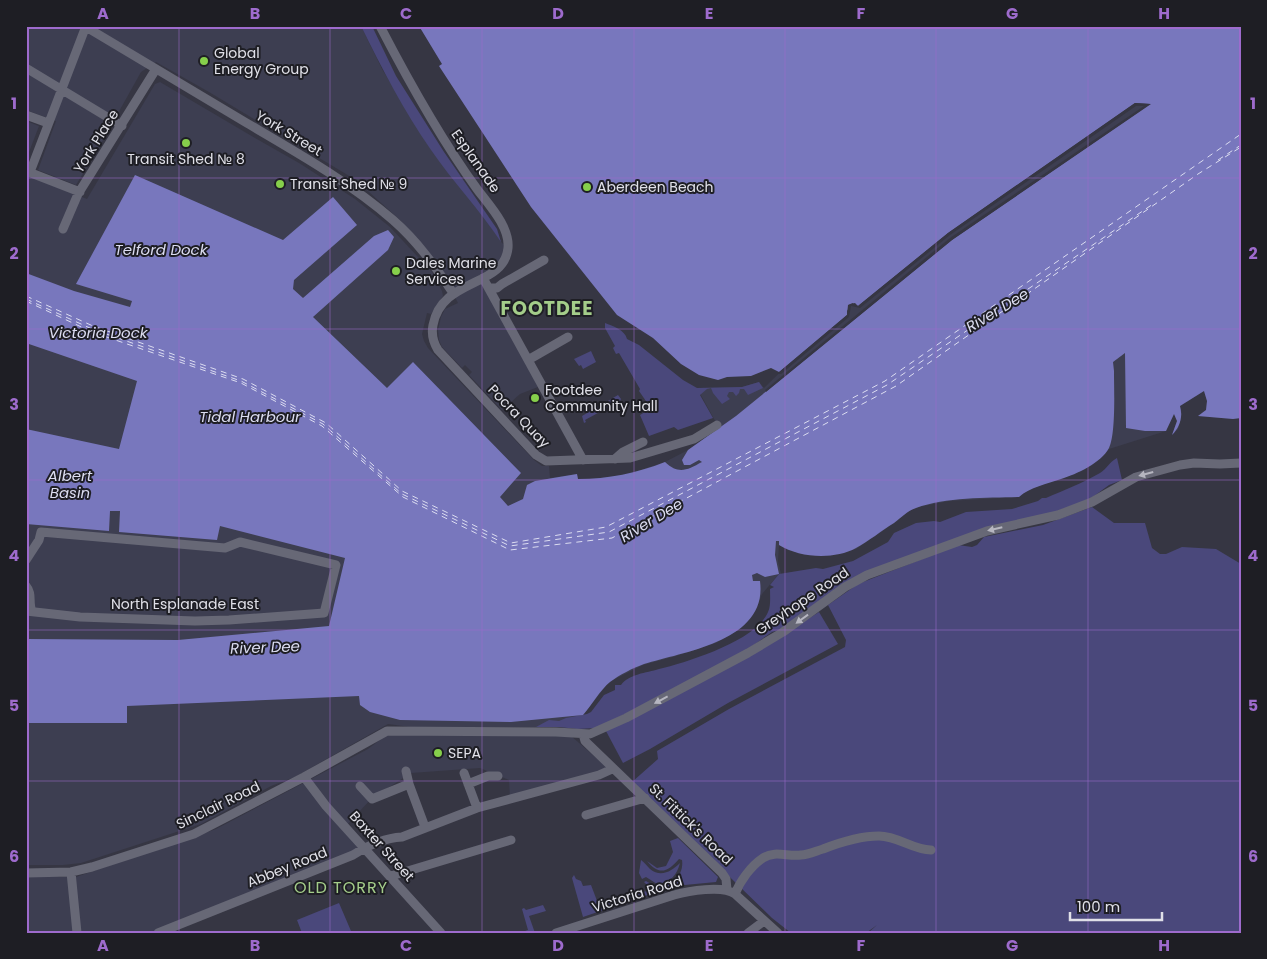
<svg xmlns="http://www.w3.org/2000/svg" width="1267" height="959" font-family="Poppins,sans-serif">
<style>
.built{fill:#3d3e51}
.green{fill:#4a487b}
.water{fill:#7877bd}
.pier{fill:#363643}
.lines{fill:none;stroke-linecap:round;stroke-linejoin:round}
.ferry{stroke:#dcddf1;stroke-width:1;stroke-dasharray:6 5;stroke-linecap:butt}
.minor{stroke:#676876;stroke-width:9}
.oneway{fill:#b6b6c0}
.grid{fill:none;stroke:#9e6bcd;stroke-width:1;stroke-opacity:0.55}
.poi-dot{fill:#86cf4b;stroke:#1e1e24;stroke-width:2}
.labels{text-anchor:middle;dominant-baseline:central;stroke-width:4;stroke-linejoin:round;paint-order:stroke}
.poi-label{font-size:14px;fill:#e0e0e8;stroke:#1e1e24;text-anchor:start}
.street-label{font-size:14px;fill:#e0e0e8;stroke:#1e1e24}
.water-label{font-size:15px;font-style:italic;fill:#dcddf1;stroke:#1e1e24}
.quarter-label{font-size:16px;letter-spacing:1px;fill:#a4cd8a;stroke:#1e1e24}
.district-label{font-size:19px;font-weight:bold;letter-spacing:1px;fill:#a4cd8a;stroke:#1e1e24}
.neatline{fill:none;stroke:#9e6bcd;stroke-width:2}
.grid-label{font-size:16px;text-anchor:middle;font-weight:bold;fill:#9e6bcd}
</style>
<rect width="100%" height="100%" fill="#363643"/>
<path class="built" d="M26,26H361L382,69L432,151L485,217L502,243L508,247L507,255L484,279L538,387L520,394L502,410L469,375L472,372L465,365L462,368L442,347L439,340L438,330L441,317L445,309L458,303L453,293L424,248L401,221L358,182L346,174L209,92L156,62L141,72L103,140L76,185L38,170L56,121L26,110Z
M160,82L255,138L299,163L355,199L390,227L432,272L442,291L443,296L431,314L427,313L422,334L424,341L428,348L534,460L542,466H549L550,478L577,474L578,479H593L625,475L665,462L688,450L719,428L697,388L742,387L759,382L764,388L850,304L858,306L948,233L1135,103L1151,104L1241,418L1233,419L1198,416L1206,410L1207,401L1204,391L1180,406L1182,414L1178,429L1172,435L1177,421L1174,414L1166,431L1109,449L1096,461L1079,472L1027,490L1019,497L949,501L918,507L907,512L897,521L856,549L841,553L827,556L803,554L788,550L779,545L778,561L781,574H779L762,594L755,612L740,629L716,643L676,656L643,665L609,682L583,715L559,727H410L388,724L295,777L271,786L201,824L81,863L63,865H26V175L87,199L155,84Z
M26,121L39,126L26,160Z
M402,733L571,736L607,767L602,771L510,798L509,780L480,768L411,773L371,799L346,826L365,848L157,933H26V877H76L216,829L368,749L385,736Z"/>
<path class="green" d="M361,26H372L396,76L444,152L497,229L501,242C480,210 453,182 431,150C404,111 382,69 361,26Z
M605,323C613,326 625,330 627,339L639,345L683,380L697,388L742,387L759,382L763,388L748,395L744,389H740L739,393L736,396L733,392H729L727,396L730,399L722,404L713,393L711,388L707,389L700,395L713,418L678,430L674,427L649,436L640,415L648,410V404L639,391L640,389L619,353L616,354L613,348L615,346L605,328Z
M591,351L596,362L583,369L581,365L579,366L574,359Z
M618,395L621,399L620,401L585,420L586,422L584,423L582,416Z
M1117,458L1122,480L1109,485L1090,499L1052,513L865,572L783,629L772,632L748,649L637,708L597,728L577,729L559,727H536L549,720L559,721L566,718L587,714L591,712L604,695L615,690V685H621C629,674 646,673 659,669C687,662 756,641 768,612C771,606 770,596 770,589L774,587L770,585L779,574L816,568L823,569L853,561L888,542L894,533L916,523L934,521L940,522L966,512L1012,509L1038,501L1042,498H1046C1064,490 1083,483 1100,473C1107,469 1109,462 1117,458Z
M1092,507L1114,523H1145L1152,548L1160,554H1166L1182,547L1216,549L1241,564V933H868L877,925L866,933H791L772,918L632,782L658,759L657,751L729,709L845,647L846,640L828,605L858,584L958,545L972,547L977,545L984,537L1043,525Z
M819,612L838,644L728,703L650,749L623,763L606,731L768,645Z
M678,838L718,877L716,882L674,886L583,917L572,878L574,875L576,879L581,881L583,886L591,885L599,906L626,897L627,899L630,898V896L647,891L650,888L644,882L646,881C662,893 685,880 682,860L679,859C668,872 659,876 647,861L657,868L666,866L673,852L670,841Z
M641,860C645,863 647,866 650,869C661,878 672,871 680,863C677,875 670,883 657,884L646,877L642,879L639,873Z
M339,903L351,931L346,933H302L297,920Z
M543,905L546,911L529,916L535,933H519L528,930L522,909L524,908L526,910Z"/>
<path class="water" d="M419,26H1241V418L1233,419L1198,416L1206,410L1207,401L1204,391L1180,406C1183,417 1180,427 1172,435L1177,421L1174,414L1166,431H1145L1126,428L1125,353L1113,362L1114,371C1114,388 1116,434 1109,448C1101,463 1077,474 1061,479C1047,484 1030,487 1019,497C987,498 946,497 916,508C907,511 902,517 894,523C881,531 869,541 856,548C834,560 800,558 779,545V541H776L775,555L779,574L765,577L757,573L752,575L753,581H760C768,641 685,651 644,664C633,668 619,675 610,682C600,690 592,705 583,715L511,722L400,720L370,712L360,705L359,696L127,706V723H26V639L178,640L329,626L345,558L220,526L217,540L119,532L120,511H110L109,531L26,524V429L119,449L137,381L26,343V273L74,291L130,307L132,301L76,284L135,175L283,240L333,197L357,225L294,280L293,289L303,298L374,236L388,230L394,237L388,250L313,317L387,388L413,362L521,473L500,497L508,506L523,499L527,485L535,481L577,474L578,479C608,479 637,473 665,462C679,475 687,470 702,462L699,460L690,465H684L682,460L688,450L736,416L952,240L1150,104L1135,103L948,233L858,306L852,303L847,311V315L779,372L771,368L751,376L727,377L718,380L699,375L681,364L653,338L617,315L531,207L439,66L442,64Z"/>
<path class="pier" d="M1135,103L1151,104L952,240L766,392L765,390L950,238L1144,106H1136L950,235L860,308L851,306L849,317L781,374H777L847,315L848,305L850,304L855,303L858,306L948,233Z"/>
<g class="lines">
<path class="ferry" d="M1218,160L1241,145
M26,296L93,326L243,379L326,423L402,491L511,543L606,527L885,381L1241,134
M26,299L92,329L241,381L323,424L402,494L510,546L609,532L887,385L1153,204
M26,301L92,332L241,383L322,426L403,497L510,550L612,538L896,386L1198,174L1241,147"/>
<path class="minor" d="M380,26C409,82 440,138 477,189C489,205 510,227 508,248C504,288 442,277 433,325C431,335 433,342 438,350L536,455L546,461L630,458L694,439L717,425
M86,27C139,59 192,90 245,122C296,152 348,181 393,220C417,241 435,266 453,293
M26,68L122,126
M26,115L48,123
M26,171L80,192
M30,172L86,26
M63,229L78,194L156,69
M483,278L583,460
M489,288H497L502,284L544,260
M528,360L568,337
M615,459L623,452L643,442
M26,560L39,540L41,532L225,548L240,542L336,565L324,613L229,620L195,621L80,617L26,611
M26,586C33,594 28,603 32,611
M583,734L585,741L722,873L726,879L727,890
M406,771L409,784
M464,773L477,808
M304,777L326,806L441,933
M468,784L488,776H498
M360,786L372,799L409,784L425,827
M586,815L645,798
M71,872L77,933
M26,873L71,872L92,867L194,834L304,777L387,731L556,732L590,734L626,718L748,653L783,632L845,587L867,575L987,531L1058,515L1092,502L1136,477L1180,465L1194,463L1220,464L1241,463
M391,876L511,840
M735,894C740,881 751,866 763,858C775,850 788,857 801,855C808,855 816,851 823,849C841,842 860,836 879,836C898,836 913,850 931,850
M158,933L353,855C367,846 385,838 402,837L477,808L599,775L610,770L612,767
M556,933L674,895C688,891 723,885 735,894L778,933
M748,933L764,921"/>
</g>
<defs><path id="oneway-solid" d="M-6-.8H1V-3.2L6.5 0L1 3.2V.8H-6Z" transform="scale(1.25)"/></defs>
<g class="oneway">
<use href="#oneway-solid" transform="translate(1146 474) rotate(165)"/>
<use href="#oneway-solid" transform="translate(995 529) rotate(167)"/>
<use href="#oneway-solid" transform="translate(802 619) rotate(144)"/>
<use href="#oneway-solid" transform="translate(661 700) rotate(152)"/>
</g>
<path class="grid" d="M179,26V933M330,26V933M482,26V933M634,26V933M785,26V933M936,26V933M1088,26V933M26,178H1241M26,329H1241M26,480H1241M26,630H1241M26,781H1241"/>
<g class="poi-dot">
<circle cx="204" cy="61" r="5"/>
<circle cx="186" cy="143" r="5"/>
<circle cx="280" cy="184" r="5"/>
<circle cx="587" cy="187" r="5"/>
<circle cx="396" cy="271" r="5"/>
<circle cx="535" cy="398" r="5"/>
<circle cx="438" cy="753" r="5"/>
</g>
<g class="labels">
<g class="poi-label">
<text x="214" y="53">Global<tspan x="214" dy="16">Energy Group</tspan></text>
<text x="186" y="159" text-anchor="middle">Transit Shed № 8</text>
<text x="290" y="184">Transit Shed № 9</text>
<text x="597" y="187">Aberdeen Beach</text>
<text x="406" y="263">Dales Marine<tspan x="406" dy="16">Services</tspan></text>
<text x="545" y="390">Footdee<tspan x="545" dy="16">Community Hall</tspan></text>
<text x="448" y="753">SEPA</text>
</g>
<g class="street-label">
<text transform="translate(289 133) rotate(31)">York Street</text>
<text transform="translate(96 141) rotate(-58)">York Place</text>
<text transform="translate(476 161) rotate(55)">Esplanade</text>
<text transform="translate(519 416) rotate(46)">Pocra Quay</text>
<text transform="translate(802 601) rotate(-34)">Greyhope Road</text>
<text x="185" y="604">North Esplanade East</text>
<text transform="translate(218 805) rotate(-26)">Sinclair Road</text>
<text transform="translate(691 824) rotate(44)">St. Fittick's Road</text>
<text transform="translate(382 846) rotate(48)">Baxter Street</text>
<text transform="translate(287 867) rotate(-22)">Abbey Road</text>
<text transform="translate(637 894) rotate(-17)">Victoria Road</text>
</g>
<g class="water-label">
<text x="161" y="249">Telford Dock</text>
<text transform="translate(997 310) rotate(-31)">River Dee</text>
<text x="98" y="332">Victoria Dock</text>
<text x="250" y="416">Tidal Harbour</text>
<text x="70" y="475">Albert<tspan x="70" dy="17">Basin</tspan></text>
<text transform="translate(651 520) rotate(-31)">River Dee</text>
<text transform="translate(265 647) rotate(-2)">River Dee</text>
</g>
<g class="quarter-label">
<text x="341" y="887">OLD TORRY</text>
</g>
<g class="district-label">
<text x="547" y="308">FOOTDEE</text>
</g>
</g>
<rect width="1267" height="959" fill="none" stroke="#1e1e24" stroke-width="55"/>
<path d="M1070 912v8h92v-8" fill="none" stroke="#e0e0e8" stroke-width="2.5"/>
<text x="1077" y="912" font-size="15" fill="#e0e0e8" stroke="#1e1e24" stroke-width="4" paint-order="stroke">100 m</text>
<rect x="28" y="28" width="1212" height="904" class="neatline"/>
<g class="grid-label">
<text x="103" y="19">A</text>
<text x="255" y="19">B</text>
<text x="406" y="19">C</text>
<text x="558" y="19">D</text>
<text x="709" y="19">E</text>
<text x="861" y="19">F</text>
<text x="1012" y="19">G</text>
<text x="1164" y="19">H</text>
<text x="14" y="109">1</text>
<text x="1253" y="109">1</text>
<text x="14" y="259">2</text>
<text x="1253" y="259">2</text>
<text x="14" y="410">3</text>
<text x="1253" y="410">3</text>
<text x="14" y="561">4</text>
<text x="1253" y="561">4</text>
<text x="14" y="711">5</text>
<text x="1253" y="711">5</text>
<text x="14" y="862">6</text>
<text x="1253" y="862">6</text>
<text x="103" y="951">A</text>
<text x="255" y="951">B</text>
<text x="406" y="951">C</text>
<text x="558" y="951">D</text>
<text x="709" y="951">E</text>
<text x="861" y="951">F</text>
<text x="1012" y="951">G</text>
<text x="1164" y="951">H</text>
</g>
</svg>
